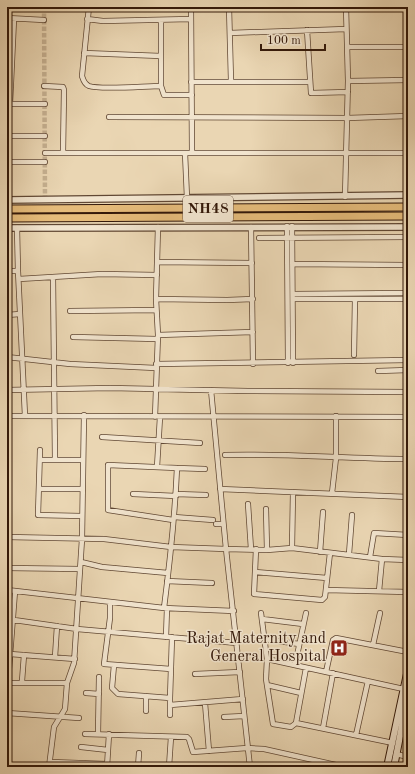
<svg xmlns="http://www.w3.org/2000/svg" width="415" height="774" font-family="'Old Standard TT',serif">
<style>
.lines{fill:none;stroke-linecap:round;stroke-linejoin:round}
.minor-tunnel{stroke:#c5b091;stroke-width:4.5;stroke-dasharray:4.5 2;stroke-linecap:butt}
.minor-casing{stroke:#614834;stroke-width:6}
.tertiary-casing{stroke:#614834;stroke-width:8}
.secondary-casing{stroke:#331809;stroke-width:8}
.trunk-casing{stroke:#331809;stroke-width:9}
.minor{stroke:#f1e4ce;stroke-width:4.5}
.tertiary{stroke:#f1e4ce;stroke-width:5.5}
.secondary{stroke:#f1e4ce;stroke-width:6}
.trunk{stroke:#e5bb7a;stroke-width:7}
.labels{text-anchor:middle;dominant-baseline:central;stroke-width:3;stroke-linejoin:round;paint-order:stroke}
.shield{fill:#f1e4ce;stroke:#6c5544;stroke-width:1}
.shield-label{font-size:15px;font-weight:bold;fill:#331809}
.poi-label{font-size:16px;fill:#331809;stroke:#f1e4ce;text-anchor:end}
</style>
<rect width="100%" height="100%" fill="#ead6b3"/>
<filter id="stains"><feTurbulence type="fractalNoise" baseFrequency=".005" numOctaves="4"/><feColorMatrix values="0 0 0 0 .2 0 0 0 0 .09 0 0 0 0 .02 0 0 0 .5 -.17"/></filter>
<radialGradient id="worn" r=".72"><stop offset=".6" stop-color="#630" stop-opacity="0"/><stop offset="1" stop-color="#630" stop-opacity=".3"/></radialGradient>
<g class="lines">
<path class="minor-tunnel" d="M44,7L45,200"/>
<g class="minor-casing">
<path id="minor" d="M89,7L82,76C83,79 84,84 89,86C100,90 146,86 161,86
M191,7L192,153
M229,7L231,81
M346,8L394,7
M7,18L44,20
M87,19L103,21L191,19
M161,20V86L164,95H192
M307,30L311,93L348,92
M230,33L346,29
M347,47H408
M84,53L161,56
M348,81L408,80
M191,82H309
M44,86L63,87L64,90L63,153
M7,104H45
M10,104L14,19
M109,117L347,118L408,116
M7,136H45
M45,153H408
M185,153L187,198
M7,162H45
M345,197L348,81L346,7
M287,226L288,363
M292,226L293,363
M251,227L253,364
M17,228L18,271L25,416
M259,238L408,237
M157,262L252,263
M293,264L406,265
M7,271H18
M53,277L55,460
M19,279L102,274L157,275
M294,294L408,293
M156,299L227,300L253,299
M294,299H408
M70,311L156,310
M7,315L20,314
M158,335L253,332
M73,337L157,339
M354,355L355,299
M7,357L70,364L156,368
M156,364L408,360
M378,371L408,370
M7,390L110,388L248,391L408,392
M211,390L226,549L250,767
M7,416L408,417
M155,417L158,335L156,299L158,227
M102,437L200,443
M40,450L38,515L81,516
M225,455C286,453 347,459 408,459
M40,460H83
M157,467L160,417
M177,468L205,469
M40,489H82
M220,489L408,497
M332,493L336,458V416
M133,494L176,496
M176,494L206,495
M248,504L251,549
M266,509L267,550
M174,517L213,520
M216,524H223
M7,537L104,539L171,547L226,549L267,550L292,548L382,559L408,560
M292,548L293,492
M256,549L254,594L322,600L325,597L330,553
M320,552L323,512
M349,554L352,515
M370,557L374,533L408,535
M81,562L102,567L168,573
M7,568L80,569
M255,572L327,578
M167,581L212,583
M7,590L164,608L234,611
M326,590L408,592
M379,591L382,559
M110,602V618L104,664L171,669
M164,608C170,561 175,515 177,468L108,465V510L173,520
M261,613L267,659L266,679L273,724L291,727L296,723
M7,619L77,629L237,643
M262,619L303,624
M166,637L167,608
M264,639L299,644
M373,645L380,613
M10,654L75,659
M55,657L57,626
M267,659L408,690
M114,665L112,688L118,694L170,698L172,637
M295,665L306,613
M306,668L296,723L393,743
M326,672L333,640L336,638L408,652
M195,674L240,672
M22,681L24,655
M8,683H67
M267,685L301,693
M86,693L99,694
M7,695L15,591
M146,696V711
M170,698V705L243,699
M205,703L209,751
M170,705V715
M7,713L79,718
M224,717L244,716
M323,728L333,673
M85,734L187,737L189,739L193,752L247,748L264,749L345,767
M98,734L99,677
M356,735L368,681
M81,747L108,750
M396,754L408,757
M51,762L107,764
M7,766L33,767
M49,767L54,727L65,709L67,683L74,663L82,539L84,415
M107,767L109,734
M138,767L139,753
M169,767L171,737
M311,767L312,760"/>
</g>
<g class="tertiary-casing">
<path id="tertiary" d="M7,200L408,195
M7,228L408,227"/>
</g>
<g class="secondary-casing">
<path id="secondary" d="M387,767L408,669
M394,767L408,695"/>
</g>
<g class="trunk-casing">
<path id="trunk" d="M7,209L408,207
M7,218L408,216"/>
</g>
<use href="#minor" class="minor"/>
<use href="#tertiary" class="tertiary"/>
<use href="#secondary" class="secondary"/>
<use href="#trunk" class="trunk"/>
</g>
<defs>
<g id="hospital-square" transform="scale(0.9)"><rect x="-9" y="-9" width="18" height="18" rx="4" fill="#8f2418" stroke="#f1e4ce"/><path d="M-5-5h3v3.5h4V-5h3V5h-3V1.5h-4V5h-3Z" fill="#fff"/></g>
</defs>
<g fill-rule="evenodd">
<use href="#hospital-square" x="339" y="648"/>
</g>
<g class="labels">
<rect class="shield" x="183" y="196" width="50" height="26" rx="3"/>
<g class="shield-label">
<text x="208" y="209">NH48</text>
</g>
<g class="poi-label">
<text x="326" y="639">Rajat Maternity and<tspan x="326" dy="18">General Hospital</tspan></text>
</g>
</g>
<rect width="415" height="774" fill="none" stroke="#ead6b3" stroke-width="24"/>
<rect x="8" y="8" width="399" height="758" fill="none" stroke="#331809" stroke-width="2"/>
<rect x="12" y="12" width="391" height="750" fill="none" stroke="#331809"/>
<path d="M261 44v6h64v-6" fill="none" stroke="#331809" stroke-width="2"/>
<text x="267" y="44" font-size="12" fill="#331809" stroke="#f1e4ce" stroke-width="3" paint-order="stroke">100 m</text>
<rect width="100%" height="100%" filter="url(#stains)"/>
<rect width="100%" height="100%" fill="url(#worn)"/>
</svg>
